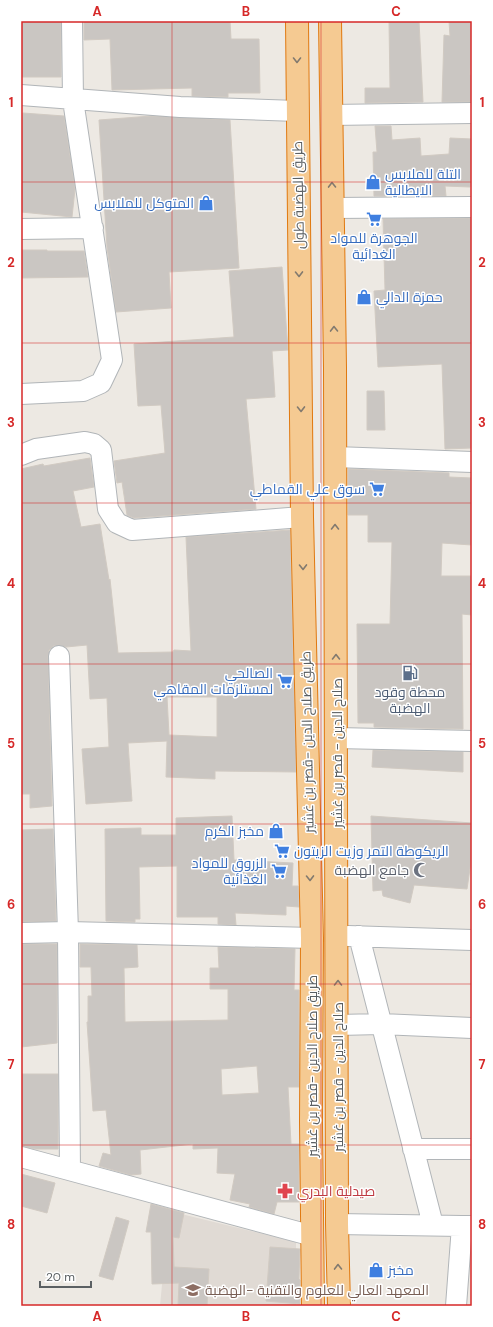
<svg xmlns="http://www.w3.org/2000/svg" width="493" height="1327" font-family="'DM Sans',Cairo,sans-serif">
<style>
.education{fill:#e0dad4}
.building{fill:#cac6c2;stroke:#d1cac2;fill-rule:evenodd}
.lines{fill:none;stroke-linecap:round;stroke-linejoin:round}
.street-casing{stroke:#b1b5b8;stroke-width:22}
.highway-casing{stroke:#e07910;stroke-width:24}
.street{stroke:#fff;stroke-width:20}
.highway{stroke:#f5ca92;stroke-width:22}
.oneway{stroke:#827a6f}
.grid{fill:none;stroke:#d62828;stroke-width:1;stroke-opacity:0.55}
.labels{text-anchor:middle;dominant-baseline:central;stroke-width:3;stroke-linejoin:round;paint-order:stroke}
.shop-label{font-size:14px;fill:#366cbe;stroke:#fff;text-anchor:end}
.street-label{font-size:14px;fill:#5b6063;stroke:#fff}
.service-label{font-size:14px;fill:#4e5e75;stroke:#fff}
.worship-label{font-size:14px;fill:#5b616d;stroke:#fff;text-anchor:end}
.health-label{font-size:14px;fill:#be3a42;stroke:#fff;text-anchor:start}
.education-label{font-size:14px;fill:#785e54;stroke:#fff;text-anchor:start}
.neatline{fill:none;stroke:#d62828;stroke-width:1.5}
.grid-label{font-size:13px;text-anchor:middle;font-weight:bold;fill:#d62828}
</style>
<rect width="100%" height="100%" fill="#ede9e3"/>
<path class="education" d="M169,1211L296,1242V1306H160Z"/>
<path class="building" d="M21,21H61V77H21Z
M84,21H230L231,39H259L260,93H228V97L192,96V88L112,90L110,39L84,40Z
M389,21H419L423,102L365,103V88H390Z
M449,21H472L470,75H472V102H442L444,35L450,36Z
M23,113L64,116L75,189L72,217L21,212V163L22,149H21V143Z
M151,116L230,120L239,268L169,272L171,308L116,312L107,247L99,120Z
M375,126H391L392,140L420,138L421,156L449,154L450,138L472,139L470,187L445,186L446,196H374L373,152H377Z
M472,218V448L445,449L442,364L378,367L374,291L385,290L383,219Z
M21,250H47V251H84L88,277L21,278Z
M282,267L288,350L272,351L275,397L246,399L256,509L134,518L127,515L122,482L117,483L114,461L165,453L161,405L138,406L134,344L234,337L229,271Z
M367,391H384L385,430H367Z
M90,458L94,487L73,491L81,527L100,524L109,580L110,579L118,653L173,652L174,650L191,651L186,537L290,530L296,772L215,771V779L166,777L167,741L128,743L132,801L86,804L82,749L109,747L107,698L90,699L87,645L66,647L58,645L53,646L49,650L48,656L52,806L30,808V794H21V469L43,464L44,466ZM167,697H217V737L169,735Z
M348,469L449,473V477L472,478V545L442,543L441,576H472V615L462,614L463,729L374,727V723H358L357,624H390L392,542H368V515H348Z
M373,750L463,752V772L372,767Z
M232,816L234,860L293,863L292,886H298L299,907L286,906V915L235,913L236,925L218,924V917H177V866L139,867L140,919H135V922L106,921L105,829L141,828V835H176V818Z
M371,816L472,823V855L467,889L414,885L410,903L383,896L382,890L373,891Z
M53,829L56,921L21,922V830Z
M21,944H57V1043L21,1047Z
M80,944L137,945L138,967L124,968L125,1022L228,1020V989H210V968H219L218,947L295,949L294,990H299V1087H288L291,1144H299V1202H277L274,1214L249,1207L250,1204L230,1200L235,1174L217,1173L218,1148L193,1149V1144L140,1150L141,1174L131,1175L99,1166L103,1153L111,1155L106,1110L93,1111L87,1022H88V996H92L91,967H80ZM257,1066L259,1093L222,1095L221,1069Z
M22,1074H58V1149H36L21,1146Z
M21,1174L55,1183L47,1213L21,1206Z
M151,1204L184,1213L179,1238L173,1237L174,1267L209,1269L207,1306H178L179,1283L152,1284L151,1232H146Z
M116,1217L129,1221L113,1280L99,1276Z
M270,1247L300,1249L299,1279L300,1280V1304L266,1301Z"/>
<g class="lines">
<g class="street-casing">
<path id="street" d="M21,95L180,107L297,111
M331,115L472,113
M332,208L472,207
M21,229L93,228
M21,394L83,391L101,383L112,360L73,100L72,21
M21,455L36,449L85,442L94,444L101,450L108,509L117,523L132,530L302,517
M335,457L472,462
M59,656L68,932L70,1170
M337,738L472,741
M21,933L68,932L312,938
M348,936L472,940
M359,936L433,1225
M338,1025L381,1024L472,1028
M413,1149H472
M21,1157L313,1236
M337,1224L462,1226
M456,1306L462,1226H472"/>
</g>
<g class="highway-casing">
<path id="highway" d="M297,21L302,517L312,938L311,1122L313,1306
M330,21L335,368L337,1224L339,1306"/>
</g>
<use href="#street" class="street"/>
<use href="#highway" class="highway"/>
</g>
<defs><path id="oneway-chevron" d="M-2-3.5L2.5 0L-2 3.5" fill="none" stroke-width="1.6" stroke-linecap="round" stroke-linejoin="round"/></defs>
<g class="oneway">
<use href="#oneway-chevron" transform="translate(297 60) rotate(90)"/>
<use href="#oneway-chevron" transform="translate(332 185) rotate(-91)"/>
<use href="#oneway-chevron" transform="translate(299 274) rotate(89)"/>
<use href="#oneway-chevron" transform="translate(334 329) rotate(-91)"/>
<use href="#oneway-chevron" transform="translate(301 409) rotate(89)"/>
<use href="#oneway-chevron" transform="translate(335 527) rotate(-90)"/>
<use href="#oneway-chevron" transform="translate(303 567) rotate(89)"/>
<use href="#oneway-chevron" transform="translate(336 657) rotate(-90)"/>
<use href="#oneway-chevron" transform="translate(310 878) rotate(89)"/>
<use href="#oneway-chevron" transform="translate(338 983) rotate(-90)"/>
<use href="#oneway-chevron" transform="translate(338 1267) rotate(-91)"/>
</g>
<path class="grid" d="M172,21V1306M321,21V1306M21,182H472M21,343H472M21,503H472M21,664H472M21,824H472M21,984H472M21,1145H472"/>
<defs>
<g id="shop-bare" transform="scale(1.2)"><path d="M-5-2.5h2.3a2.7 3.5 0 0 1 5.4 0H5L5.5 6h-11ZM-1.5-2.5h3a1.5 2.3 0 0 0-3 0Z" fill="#3f7fe0" stroke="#fff" stroke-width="2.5" paint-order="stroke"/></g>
<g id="supermarket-bare" transform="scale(1.2)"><path d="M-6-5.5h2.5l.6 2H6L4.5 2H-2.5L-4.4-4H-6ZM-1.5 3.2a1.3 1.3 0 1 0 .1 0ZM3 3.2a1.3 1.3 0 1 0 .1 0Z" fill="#3f7fe0" stroke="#fff" stroke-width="2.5" paint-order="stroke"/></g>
<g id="fuel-bare" transform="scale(1.2)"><path d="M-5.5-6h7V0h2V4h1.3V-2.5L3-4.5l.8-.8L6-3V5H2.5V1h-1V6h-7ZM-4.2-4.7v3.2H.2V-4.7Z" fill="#5c6f8a" stroke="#fff" stroke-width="2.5" paint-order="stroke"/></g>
<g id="mosque-bare" transform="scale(1.2)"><path d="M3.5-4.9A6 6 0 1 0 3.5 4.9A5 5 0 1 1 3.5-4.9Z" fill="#6b7280" stroke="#fff" stroke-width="2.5" paint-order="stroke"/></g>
<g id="pharmacy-bare" transform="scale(1.2)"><path d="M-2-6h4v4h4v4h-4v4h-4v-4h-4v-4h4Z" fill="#e0444e" stroke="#fff" stroke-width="2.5" paint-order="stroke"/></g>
<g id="university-bare" transform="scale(1.2)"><path d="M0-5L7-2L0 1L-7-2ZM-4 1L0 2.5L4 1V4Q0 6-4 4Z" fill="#8d6e63" stroke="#fff" stroke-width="2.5" paint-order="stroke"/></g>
</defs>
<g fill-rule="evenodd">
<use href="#shop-bare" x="373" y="182"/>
<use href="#shop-bare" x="206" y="203"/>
<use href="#supermarket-bare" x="374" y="219"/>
<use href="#shop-bare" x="364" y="297"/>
<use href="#supermarket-bare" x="377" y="489"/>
<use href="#fuel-bare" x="410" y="673"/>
<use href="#supermarket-bare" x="285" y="681"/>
<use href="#shop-bare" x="276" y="831"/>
<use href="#supermarket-bare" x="282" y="851"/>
<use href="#mosque-bare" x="421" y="870"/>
<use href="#supermarket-bare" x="279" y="871"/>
<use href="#pharmacy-bare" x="285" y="1191"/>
<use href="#shop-bare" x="376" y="1270"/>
<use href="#university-bare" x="193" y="1290"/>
</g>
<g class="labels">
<g class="shop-label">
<text x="385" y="174" text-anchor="start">التلة للملابس<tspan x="385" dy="16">الايطالية</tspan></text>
<text x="194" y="203">المتوكل للملابس</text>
<text x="374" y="238" text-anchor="middle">الجوهرة للمواد<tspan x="374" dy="16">الغدائية</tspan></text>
<text x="376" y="297" text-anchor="start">حمزة الدالي</text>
<text x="365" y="489">سوق علي القماطي</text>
<text x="273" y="673">الصالحي<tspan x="273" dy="16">لمستلزمات المقاهي</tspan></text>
<text x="264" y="831">مخبز الكرم</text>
<text x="294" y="851" text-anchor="start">الريكوطة التمر وزيت الزيتون</text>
<text x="267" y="863">الزروق للمواد<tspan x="267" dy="16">الغذائية</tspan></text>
<text x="388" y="1270" text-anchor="start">مخبز</text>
</g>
<g class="street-label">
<text transform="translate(298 195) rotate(-91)">طريق الهضبة طول</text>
<text transform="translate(307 742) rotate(-91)">طريق صلاح الدين -قصر بن غشير</text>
<text transform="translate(337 753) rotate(-90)">صلاح الدين - قصر بن غشير</text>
<text transform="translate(312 1066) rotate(-90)">طريق صلاح الدين -قصر بن غشير</text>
<text transform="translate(338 1077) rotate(-90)">صلاح الدين - قصر بن غشير</text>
</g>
<g class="service-label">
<text x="410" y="692">محطة وقود<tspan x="410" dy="16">الهضبة</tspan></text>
</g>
<g class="worship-label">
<text x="409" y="870">جامع الهضبة</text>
</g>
<g class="health-label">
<text x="297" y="1191">صيدلية البدري</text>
</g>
<g class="education-label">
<text x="205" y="1290">المعهد العالي للعلوم والتقنية -الهضبة</text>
</g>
</g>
<rect width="493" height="1327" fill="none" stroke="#ffffff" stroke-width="44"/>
<path d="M40 1281v6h51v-6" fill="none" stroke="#5b6063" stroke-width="2"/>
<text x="46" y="1281" font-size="12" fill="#5b6063" stroke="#ffffff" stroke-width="3" paint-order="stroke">20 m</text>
<rect x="22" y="22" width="449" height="1283" class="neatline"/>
<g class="grid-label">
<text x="97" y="16">A</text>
<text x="246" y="16">B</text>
<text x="396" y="16">C</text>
<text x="11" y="107">1</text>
<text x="482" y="107">1</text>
<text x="11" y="267">2</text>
<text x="482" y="267">2</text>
<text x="11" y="427">3</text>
<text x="482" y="427">3</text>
<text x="11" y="588">4</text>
<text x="482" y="588">4</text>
<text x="11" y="748">5</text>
<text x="482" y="748">5</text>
<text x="11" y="909">6</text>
<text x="482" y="909">6</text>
<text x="11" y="1069">7</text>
<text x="482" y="1069">7</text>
<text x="11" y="1229">8</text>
<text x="482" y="1229">8</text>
<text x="97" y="1321">A</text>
<text x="246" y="1321">B</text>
<text x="396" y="1321">C</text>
</g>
</svg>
